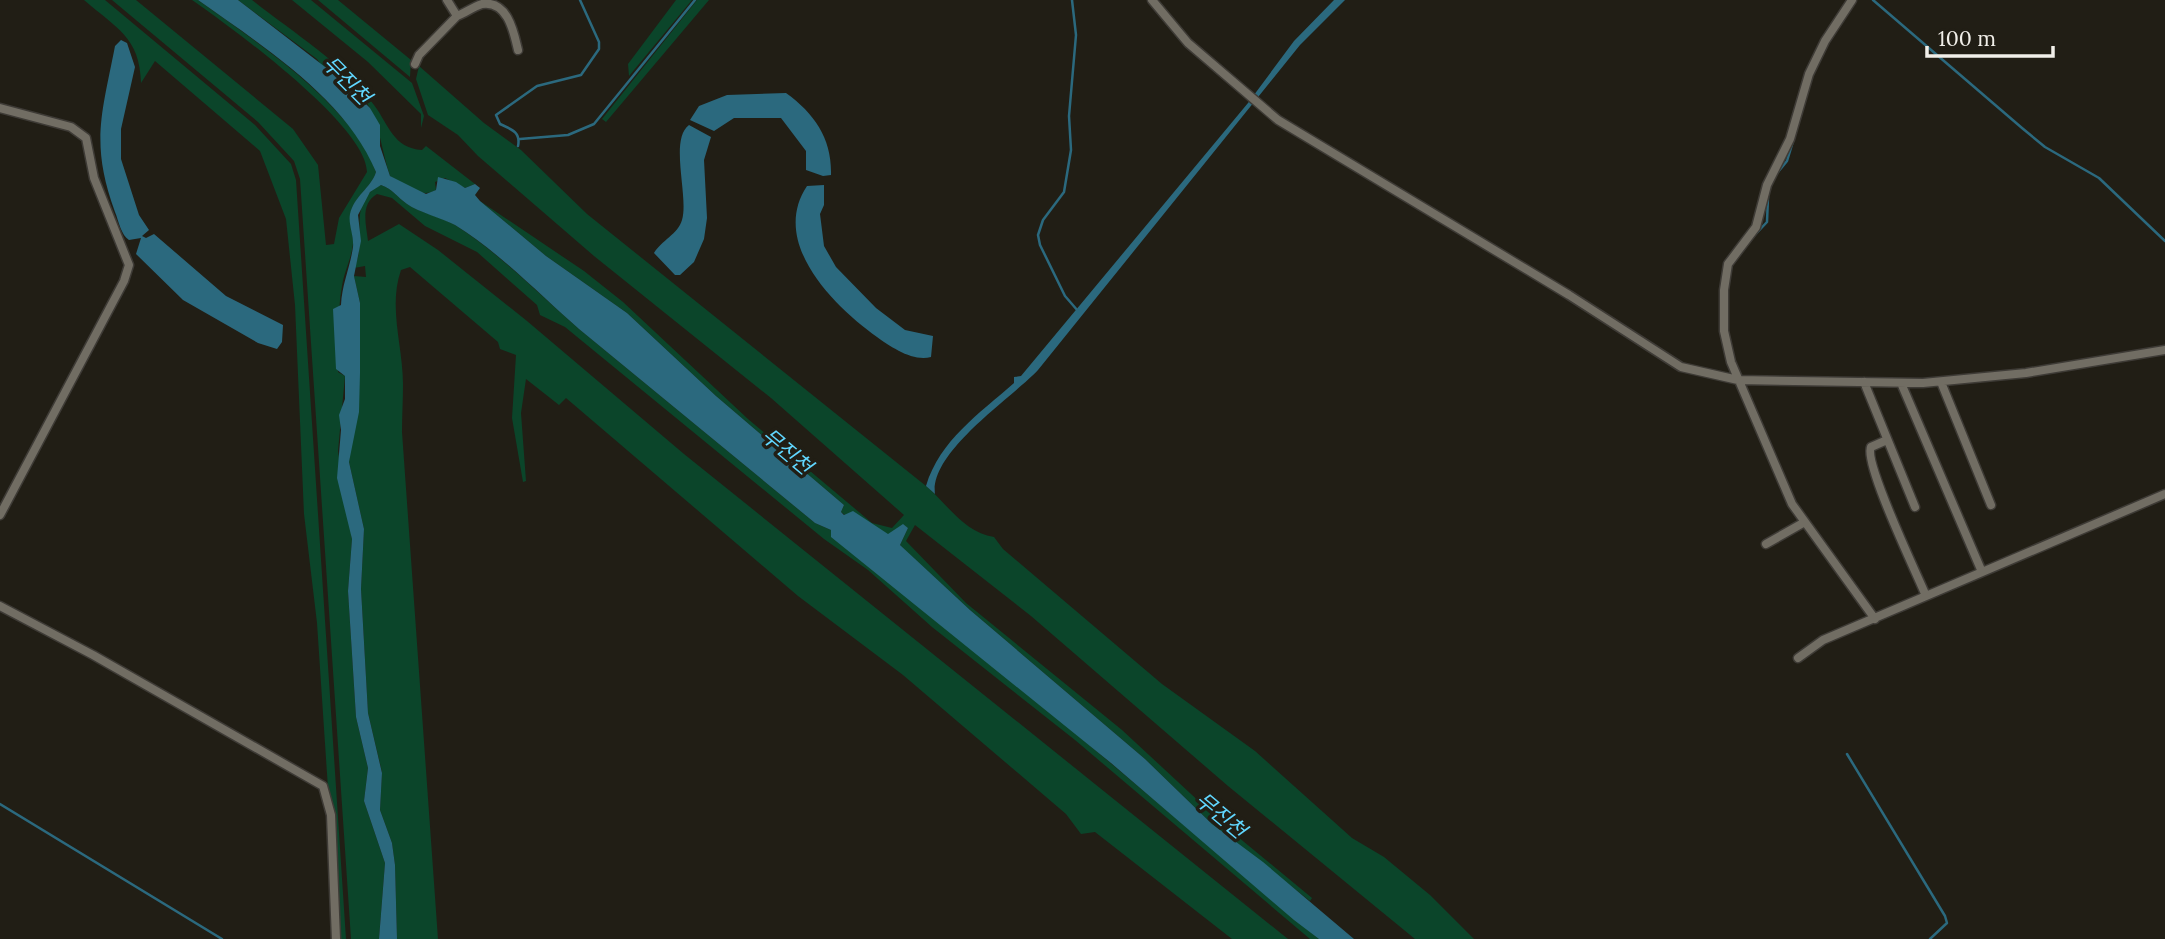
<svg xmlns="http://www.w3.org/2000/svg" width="2165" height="939" font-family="Lora,'Noto Sans KR',serif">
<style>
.green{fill:#0b452a}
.water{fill:#2b697e}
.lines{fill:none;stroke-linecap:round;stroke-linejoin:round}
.stream{stroke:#2b697e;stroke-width:2.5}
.minor-casing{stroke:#3e3b36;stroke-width:11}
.minor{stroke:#716d63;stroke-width:8}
.labels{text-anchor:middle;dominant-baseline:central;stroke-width:7;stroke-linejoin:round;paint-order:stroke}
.water-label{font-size:21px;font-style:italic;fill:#61d7ff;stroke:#211e15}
</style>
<rect width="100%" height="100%" fill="#211e15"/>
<path class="green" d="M84,0H105L255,125L291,164L296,180L346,939H338L317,623L304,514L295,305L286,219L260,151L155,61L141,83C140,37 116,28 84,0Z
M112,0H136L293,129L318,165L326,245L334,244L339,218L367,172C367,126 231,27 192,0H198C254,40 317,82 359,138C367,147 371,161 376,172C371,188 355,196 351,212C348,223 354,234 353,244C351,260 344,272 342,286C337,313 339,344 338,372L345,376L338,451L352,539L348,591L356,717L368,768L364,801L385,863L379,939H351L300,179L294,161L258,122Z
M238,0H252C292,32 343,63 374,105C389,125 393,148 422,150L426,146L475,184L465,188L445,178L435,182L436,190C421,199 403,185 390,176C382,152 380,128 370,108C359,87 328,79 317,59Z
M292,0H311L412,83L424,116L421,128V114L368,62Z
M318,0H338L411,60L410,77Z
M676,0H692L629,76L628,64Z
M697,0H709L606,122L602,119Z
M419,66L484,123L521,150L587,214L926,486C947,504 965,533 994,537L1003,549L1162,684L1255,751L1352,838L1384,857L1430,895L1474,939H1415L1228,786L1031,616L915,525L906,541L966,603L1122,730L1232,832L1312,898L1310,901L1212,824L1145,759L970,610L906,551L900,545L908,528L903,525L888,535L853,512L845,515L841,512L844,505L716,396L627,313L546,256L480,201L584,271L623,302L748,419L872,523L892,528L904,515L771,398L594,256L478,156L458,135L428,115L416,79Z
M381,185C393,189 397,197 407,204C418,212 442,217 455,225C498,252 541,296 579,329L815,523L831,530L832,537L1075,733L1319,939H1310L1075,740L932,627L868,570L824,539L565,327L540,315L537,305L477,252L425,226L392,198L377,194C360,204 366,224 368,241L399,224L438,250L527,321L684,454L1288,939H1232L1095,832L1081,834L1066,814L903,675L798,596L566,398L559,405L526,379L521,413L526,481L523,482L512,418L516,355L500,349L498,342L410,267L401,270C388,307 403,346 403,384C403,400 402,416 402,432L438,939H397L395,865L392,843L380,810L382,772L368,713L361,589L364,529L349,462L360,303L354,276L366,277L365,266L354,268C369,239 345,202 381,185Z"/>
<path class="water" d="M198,0H238L342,80L370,108L380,125V146L390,176L426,194L436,190L438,177L456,182L465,188L475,184L480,188L475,195L480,201L546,256L627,313L716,396L844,505L841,512L844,515L853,511L888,534L903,524L908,528L900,545L970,610L1145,759L1212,824L1263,862L1354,939H1319L1294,920L1111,763L831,537V530L815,523L579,329C540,295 499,252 455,225C442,218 418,212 407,204C397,197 393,189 381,185L370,192L358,215L361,241L354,276L360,303V373L359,412L349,462L364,529L361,589L368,713L382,773L380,810L392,843L395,865L397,939H379L385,863L364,801L368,768L356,717L348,591L352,539L337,478L341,430L339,415L345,399V376L336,369L333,309L341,305C342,284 350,268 353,247C354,235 348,224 350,214C354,196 371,188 376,172C346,98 261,45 198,0Z
M1334,0H1345L1300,45L1038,370C1013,397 929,452 935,494L926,486C940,440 979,414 1014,383V377L1021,376L1248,103L1294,41Z
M121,40L127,43L135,67L121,129V159L139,215L149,230L142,236L146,238L154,234L226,296L283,325L282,342L277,349L258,343L183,300L136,254L141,238L129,240C121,235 119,222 115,212C90,143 102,114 115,46Z
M786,93C815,114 832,139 831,175L823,176L806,170V151L781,118H734L714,131L690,120L699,106L727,95Z
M689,125L711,137L704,160L707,218L704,239L694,262L680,275H675L654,253C661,241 678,234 682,220C689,197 669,140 689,125Z
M824,185V205L820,214L824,246L836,267L876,308L905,330L933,336L931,357C913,362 891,347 877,337C835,307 769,243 807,186Z"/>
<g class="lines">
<path class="stream" d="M1072,0L1076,35L1069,116L1071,150L1064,192L1043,220L1038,235L1040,245L1065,296L1078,311
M1873,0L2022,128L2045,147L2099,178L2165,241
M520,139L568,135L594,124L695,0
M518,146C521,132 511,129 500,124L496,115L537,86L581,75L599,49V42L580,0
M1778,172L1787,161L1794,138
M1751,239L1767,222L1768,197
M1847,754L1945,916L1947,923L1930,939
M0,804L222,939"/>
<g class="minor-casing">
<path id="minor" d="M447,0L457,16C465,13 473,7 482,4C508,0 514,33 518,50
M1152,0L1188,43L1278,120L1569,295L1681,367L1738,380L1923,383L2026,373L2165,350
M1852,0L1825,41L1809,74L1790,139L1767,185L1756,227L1728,264L1724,290V331L1731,362L1792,504L1875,619
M415,64L419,55L457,16
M0,108L71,127L86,138L94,178L129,265L124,281L0,515
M1864,382L1915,507
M1941,382L1991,505
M1901,383L1982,572
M1887,440L1871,447C1863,462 1917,574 1926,596
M1766,544L1803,523
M0,606L93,655L323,786L331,815L336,939
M1798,658L1823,640L2165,494"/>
</g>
<use href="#minor" class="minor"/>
</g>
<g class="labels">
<g class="water-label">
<text transform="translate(347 80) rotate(45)">무진천</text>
<text transform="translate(787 451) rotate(40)">무진천</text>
<text transform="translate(1221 815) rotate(40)">무진천</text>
</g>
</g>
<path d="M1927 46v10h126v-10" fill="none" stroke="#f1efe9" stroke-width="3.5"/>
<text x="1938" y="46" font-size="21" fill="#f1efe9" stroke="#211e15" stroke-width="5" paint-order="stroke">100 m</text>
</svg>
